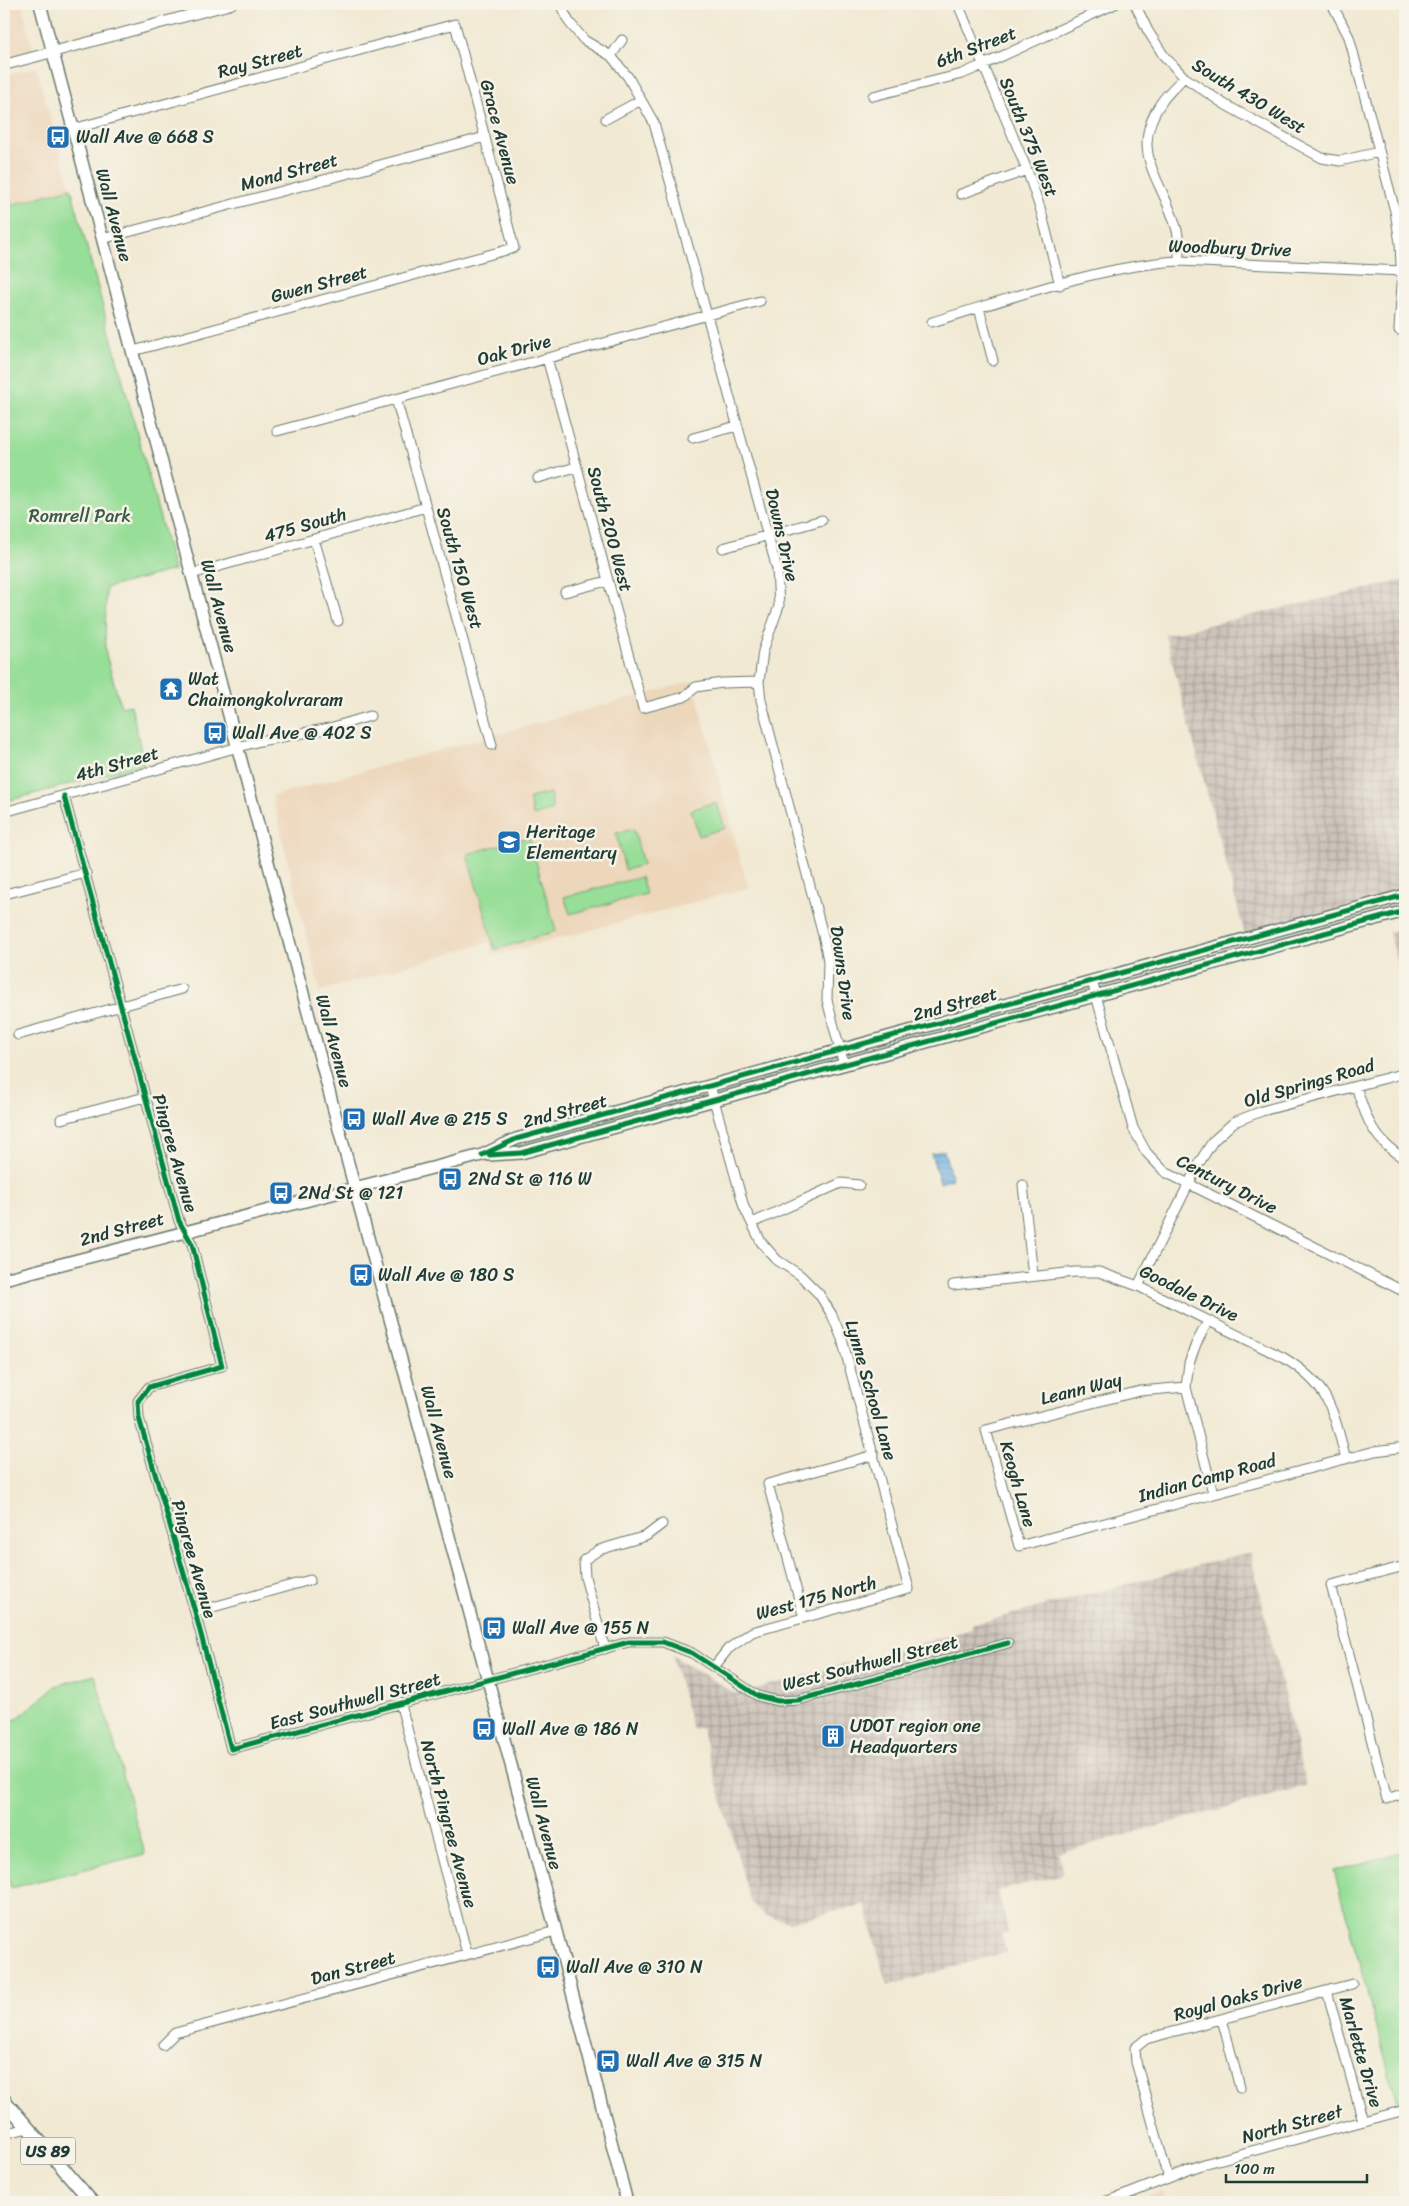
<svg xmlns="http://www.w3.org/2000/svg" width="1409" height="2206" font-family="Sriracha,sans-serif">
<style>
.built{fill:#edd7bb}
.industrial{fill:url(#industrial-grid)}
.green{fill:#97de98;stroke:#5b8e66}
.water{fill:url(#water-rules);stroke:#46778c}
.lines{fill:none;stroke-linecap:round;stroke-linejoin:round}
.minor-casing{stroke:#68796c;stroke-width:11}
.tertiary-casing{stroke:#68796c;stroke-width:12}
.secondary-casing{stroke:#68796c;stroke-width:14}
.primary-casing{stroke:#68796c;stroke-width:15}
.minor{stroke:#fff;stroke-width:9}
.tertiary{stroke:#fff;stroke-width:10}
.secondary{stroke:#fff;stroke-width:11}
.primary{stroke:#fff;stroke-width:12}
.cycleway-casing{stroke:#f7f3e8;stroke-width:8}
.cycleway{stroke:#00873e;stroke-width:5}
.labels{text-anchor:middle;dominant-baseline:central;stroke-width:5;stroke-linejoin:round;paint-order:stroke}
.shield{fill:#f7f3e8;stroke:#60746a;stroke-width:1}
.shield-label{font-size:16px;font-weight:bold;fill:#1f3d34}
.street-label{font-size:18px;fill:#1f3d34;stroke:#f7f3e8}
.poi-label{font-size:18px;fill:#1f3d34;stroke:#f7f3e8;text-anchor:start}
.park-label{font-size:18px;fill:#375d48;stroke:#f7f3e8}
</style>
<defs>
<pattern id="industrial-grid" width="8" height="8" patternUnits="userSpaceOnUse" patternTransform="scale(1.25)"><rect width="8" height="8" fill="#ccc2b9"/><path d="M0 4h8M4 0v8" fill="none" stroke="#a59f97"/></pattern>
<pattern id="water-rules" width="6" height="5" patternUnits="userSpaceOnUse" patternTransform="scale(1.25)"><rect width="6" height="5" fill="#6eb1e3"/><path d="M0 2.5h6" fill="none" stroke="#5a91b9"/></pattern>
</defs>
<rect width="100%" height="100%" fill="#f7f3e8"/>
<filter id="ink" filterUnits="userSpaceOnUse"><feTurbulence type="fractalNoise" baseFrequency=".02" numOctaves="2"/><feDisplacementMap in="SourceGraphic" scale="10" xChannelSelector="R" yChannelSelector="G"/><feConvolveMatrix kernelMatrix="1 2 1 2 8 2 1 2 1" color-interpolation-filters="sRGB"/></filter>
<filter id="wash" filterUnits="userSpaceOnUse"><feTurbulence type="fractalNoise" baseFrequency=".0096" numOctaves="4" result="noise"/><feDisplacementMap in="SourceGraphic" scale="20" xChannelSelector="R" yChannelSelector="G"/><feGaussianBlur stdDeviation="1.12" result="paint"/><feColorMatrix in="noise" values="0 0 0 0 0 0 0 0 0 0 0 0 0 0 0 0 0 1.4 0 .05"/><feComposite in="paint" operator="in"/></filter>
<g filter="url(#wash)">
<rect width="100%" height="100%" fill="#f1e9d3"/>
<path class="built" d="M4,4H22L33,50L4,59Z
M36,67L71,188L4,207V76Z
M693,681L748,888L493,956L489,942L320,991L272,796Z
M1163,2191L1166,2202H1123Z"/>
<path class="industrial" d="M1405,580V892L1245,935L1165,635Z
M1405,927V989L1389,932Z
M1250,1552L1306,1786L1058,1853L1063,1874L998,1891L1008,1932L1001,1934L1006,1952L887,1986L865,1904L790,1922L766,1916L751,1903L701,1727L692,1729L672,1655L736,1694L972,1629L971,1625Z"/>
<path class="green" d="M71,188L174,570L106,588L105,651L121,707L131,705L144,764L4,802V207Z
M550,793L553,810L533,816L529,798Z
M712,803L717,804L725,828L699,836L691,810Z
M634,829L643,865L625,870L616,833Z
M529,837L556,931L495,950L467,854Z
M641,877L646,894L570,914L564,897Z
M95,1675L145,1854L11,1888L4,1862V1722L17,1719L55,1686Z
M1405,1851V2100L1397,2102L1334,1871Z"/>
<path class="water" d="M944,1150L952,1179L940,1183L931,1154Z"/>
</g>
<g filter="url(#ink)">
<g class="lines">
<g class="minor-casing">
<path id="minor" d="M560,4L569,22L584,40L611,56L628,77L654,123L777,569L779,606L763,651L759,682L761,700L824,939L828,961L827,1000L844,1065
M958,4L1027,170L1041,211L1060,285
M1135,4L1148,31L1164,56L1184,77L1224,104L1322,158L1340,161L1379,152
M1332,4L1349,37L1395,211L1400,243L1402,284L1399,330
M611,56L622,40
M873,96L962,74L983,65L1115,4
M606,119L641,100
M73,129L455,24L514,248L133,351
M961,194L1027,170
M102,239L485,137
M1179,261C1179,250 1180,238 1176,227C1163,180 1126,151 1163,100C1169,92 1177,85 1184,77
M979,308L993,361
M932,322C1009,299 1099,266 1179,261L1402,271
M547,358L643,708L684,697L696,687L722,683L759,682
M396,399L492,745
M277,431L760,301
M693,438L737,426
M538,478L576,467
M314,539L338,621
M723,548L822,520
M192,574L426,507
M565,592L607,581
M64,796L179,1221L192,1244L222,1366L149,1387L138,1401L139,1418L195,1612L231,1749L629,1642H663L692,1653L758,1696L778,1701L798,1700L1008,1643
M4,812L260,741L330,728L370,716
M5,894L86,873
M1092,981L1133,1128L1146,1152L1165,1172L1405,1292
M18,1035L182,989
M710,1086L744,1207L761,1242L777,1260L800,1275L819,1294L832,1315L842,1339L909,1589L752,1632L728,1649L714,1667
M1356,1086C1366,1119 1374,1141 1405,1159
M61,1119L145,1097
M1023,1185L1033,1276
M752,1223L841,1183L859,1185
M953,1285L1075,1272H1099L1138,1286L1284,1358C1331,1387 1332,1409 1346,1459
M1138,1286L1199,1163L1213,1141L1234,1122L1262,1111L1405,1073
M1208,1321L1196,1344L1189,1363L1186,1387L1213,1493
M1186,1387L1140,1391L986,1430L1019,1546L1375,1451L1405,1447
M1405,1566L1331,1585L1387,1799L1405,1793
M195,1612L310,1580
M804,1618L768,1484L874,1455
M605,1649L585,1577L584,1560L599,1550L646,1536L662,1524
M400,1702L467,1954
M1327,1991L1363,2121
M1222,2019L1240,2088
M163,2045L175,2033L556,1931
M4,2134L28,2128
M1168,2178L1136,2062L1135,2048L1146,2039L1352,1984
M1104,2202C1139,2192 1172,2175 1207,2163L1405,2110"/>
</g>
<g class="tertiary-casing">
<path id="tertiary" d="M4,65L231,4"/>
</g>
<g class="secondary-casing">
<path id="secondary" d="M40,4L360,1208L556,1931L627,2202
M489,1155L521,1153L1405,911
M4,1279L482,1155L516,1139L1405,895"/>
</g>
<g class="primary-casing">
<path id="primary" d="M4,2100L92,2202"/>
</g>
<use href="#minor" class="minor"/>
<use href="#tertiary" class="tertiary"/>
<use href="#secondary" class="secondary"/>
<use href="#primary" class="primary"/>
<g class="cycleway-casing">
<path id="cycleway" d="M64,796L179,1221L192,1244L222,1366L149,1387L138,1401L139,1418L195,1612L231,1749L629,1642H663L692,1653L758,1696L778,1701L798,1700L1008,1643
M482,1155L516,1139L1405,895
M489,1155L521,1153L1405,911"/>
</g>
<use href="#cycleway" class="cycleway"/>
</g>
</g>
<defs>
<g id="bus-square" transform="scale(1.25)"><rect x="-9" y="-9" width="18" height="18" rx="4" fill="#1f6fb2" stroke="#f7f3e8"/><path d="M-5-6H5V4H4V6H2V4H-2V6H-4V4H-5ZM-3.5-4V0h7V-4ZM-3.5 1.2v1.5H-2V1.2ZM2 1.2v1.5H3.5V1.2Z" fill="#fff"/></g>
<g id="temple-square" transform="scale(1.25)"><rect x="-9" y="-9" width="18" height="18" rx="4" fill="#1f6fb2" stroke="#f7f3e8"/><path d="M0-6L5-2H3V0L6.5 2.5H4V6H1.5V3h-3V6H-4V2.5H-6.5L-3 0V-2H-5Z" fill="#fff"/></g>
<g id="school-square" transform="scale(1.25)"><rect x="-9" y="-9" width="18" height="18" rx="4" fill="#1f6fb2" stroke="#f7f3e8"/><path d="M0-5L7-2L0 1L-7-2ZM-4 1L0 2.5L4 1V4Q0 6-4 4Z" fill="#fff"/></g>
<g id="building-square" transform="scale(1.25)"><rect x="-9" y="-9" width="18" height="18" rx="4" fill="#1f6fb2" stroke="#f7f3e8"/><path d="M-4-6H4V6H1V3H-1V6H-4ZM-2.5-4.3h1.7v1.8h-1.7ZM.8-4.3h1.7v1.8H.8ZM-2.5-1h1.7V.8h-1.7ZM.8-1h1.7V.8H.8Z" fill="#fff"/></g>
</defs>
<g fill-rule="evenodd">
<use href="#bus-square" x="58" y="137"/>
<use href="#temple-square" x="171" y="689"/>
<use href="#bus-square" x="215" y="733"/>
<use href="#school-square" x="509" y="842"/>
<use href="#bus-square" x="354" y="1119"/>
<use href="#bus-square" x="450" y="1179"/>
<use href="#bus-square" x="281" y="1193"/>
<use href="#bus-square" x="361" y="1275"/>
<use href="#bus-square" x="494" y="1628"/>
<use href="#bus-square" x="484" y="1729"/>
<use href="#building-square" x="833" y="1736"/>
<use href="#bus-square" x="548" y="1967"/>
<use href="#bus-square" x="608" y="2061"/>
</g>
<g class="labels">
<rect class="shield" x="20.5" y="2137.5" width="55" height="27" rx="4"/>
<g class="shield-label">
<text x="48" y="2151">US 89</text>
</g>
<g class="street-label">
<text transform="translate(976 47) rotate(-21)">6th Street</text>
<text transform="translate(260 61) rotate(-15)">Ray Street</text>
<text transform="translate(1249 96) rotate(31)">South 430 West</text>
<text transform="translate(500 132) rotate(75)">Grace Avenue</text>
<text transform="translate(1029 137) rotate(68)">South 375 West</text>
<text transform="translate(289 172) rotate(-15)">Mond Street</text>
<text transform="translate(114 215) rotate(75)">Wall Avenue</text>
<text transform="translate(1230 248) rotate(2)">Woodbury Drive</text>
<text transform="translate(319 284) rotate(-15)">Gwen Street</text>
<text transform="translate(514 350) rotate(-15)">Oak Drive</text>
<text transform="translate(305 525) rotate(-16)">475 South</text>
<text transform="translate(610 529) rotate(75)">South 200 West</text>
<text transform="translate(782 535) rotate(77)">Downs Drive</text>
<text transform="translate(460 568) rotate(74)">South 150 West</text>
<text transform="translate(219 606) rotate(75)">Wall Avenue</text>
<text transform="translate(117 764) rotate(-16)">4th Street</text>
<text transform="translate(843 973) rotate(82)">Downs Drive</text>
<text transform="translate(955 1004) rotate(-15)">2nd Street</text>
<text transform="translate(334 1041) rotate(75)">Wall Avenue</text>
<text transform="translate(1309 1083) rotate(-16)">Old Springs Road</text>
<text transform="translate(565 1111) rotate(-15)">2nd Street</text>
<text transform="translate(175 1153) rotate(74)">Pingree Avenue</text>
<text transform="translate(1227 1184) rotate(27)">Century Drive</text>
<text transform="translate(122 1229) rotate(-15)">2nd Street</text>
<text transform="translate(1189 1293) rotate(26)">Goodale Drive</text>
<text transform="translate(1081 1389) rotate(-14)">Leann Way</text>
<text transform="translate(871 1390) rotate(74)">Lynne School Lane</text>
<text transform="translate(439 1432) rotate(75)">Wall Avenue</text>
<text transform="translate(1207 1478) rotate(-15)">Indian Camp Road</text>
<text transform="translate(1018 1484) rotate(74)">Keogh Lane</text>
<text transform="translate(194 1559) rotate(74)">Pingree Avenue</text>
<text transform="translate(816 1598) rotate(-15)">West 175 North</text>
<text transform="translate(870 1663) rotate(-14)">West Southwell Street</text>
<text transform="translate(355 1701) rotate(-15)">East Southwell Street</text>
<text transform="translate(544 1823) rotate(75)">Wall Avenue</text>
<text transform="translate(449 1824) rotate(75)">North Pingree Avenue</text>
<text transform="translate(353 1968) rotate(-15)">Dan Street</text>
<text transform="translate(1238 1998) rotate(-15)">Royal Oaks Drive</text>
<text transform="translate(1361 2052) rotate(74)">Marlette Drive</text>
<text transform="translate(1292 2124) rotate(-15)">North Street</text>
</g>
<g class="poi-label">
<text x="76" y="137">Wall Ave @ 668 S</text>
<text x="188" y="679">Wat<tspan x="188" dy="21">Chaimongkolvraram</tspan></text>
<text x="232" y="733">Wall Ave @ 402 S</text>
<text x="526" y="832">Heritage<tspan x="526" dy="21">Elementary</tspan></text>
<text x="372" y="1119">Wall Ave @ 215 S</text>
<text x="468" y="1179">2Nd St @ 116 W</text>
<text x="298" y="1193">2Nd St @ 121</text>
<text x="378" y="1275">Wall Ave @ 180 S</text>
<text x="512" y="1628">Wall Ave @ 155 N</text>
<text x="850" y="1726">UDOT region one<tspan x="850" dy="21">Headquarters</tspan></text>
<text x="502" y="1729">Wall Ave @ 186 N</text>
<text x="566" y="1967">Wall Ave @ 310 N</text>
<text x="626" y="2061">Wall Ave @ 315 N</text>
</g>
<g class="park-label">
<text x="80" y="516">Romrell Park</text>
</g>
</g>
<rect width="1409" height="2206" fill="none" stroke="#f7f3e8" stroke-width="20"/>
<path d="M1226 2174v8h141v-8" fill="none" stroke="#1f3d34" stroke-width="2.5"/>
<text x="1234" y="2174" font-size="15" fill="#1f3d34" stroke="#f7f3e8" stroke-width="4" paint-order="stroke">100 m</text>
</svg>
